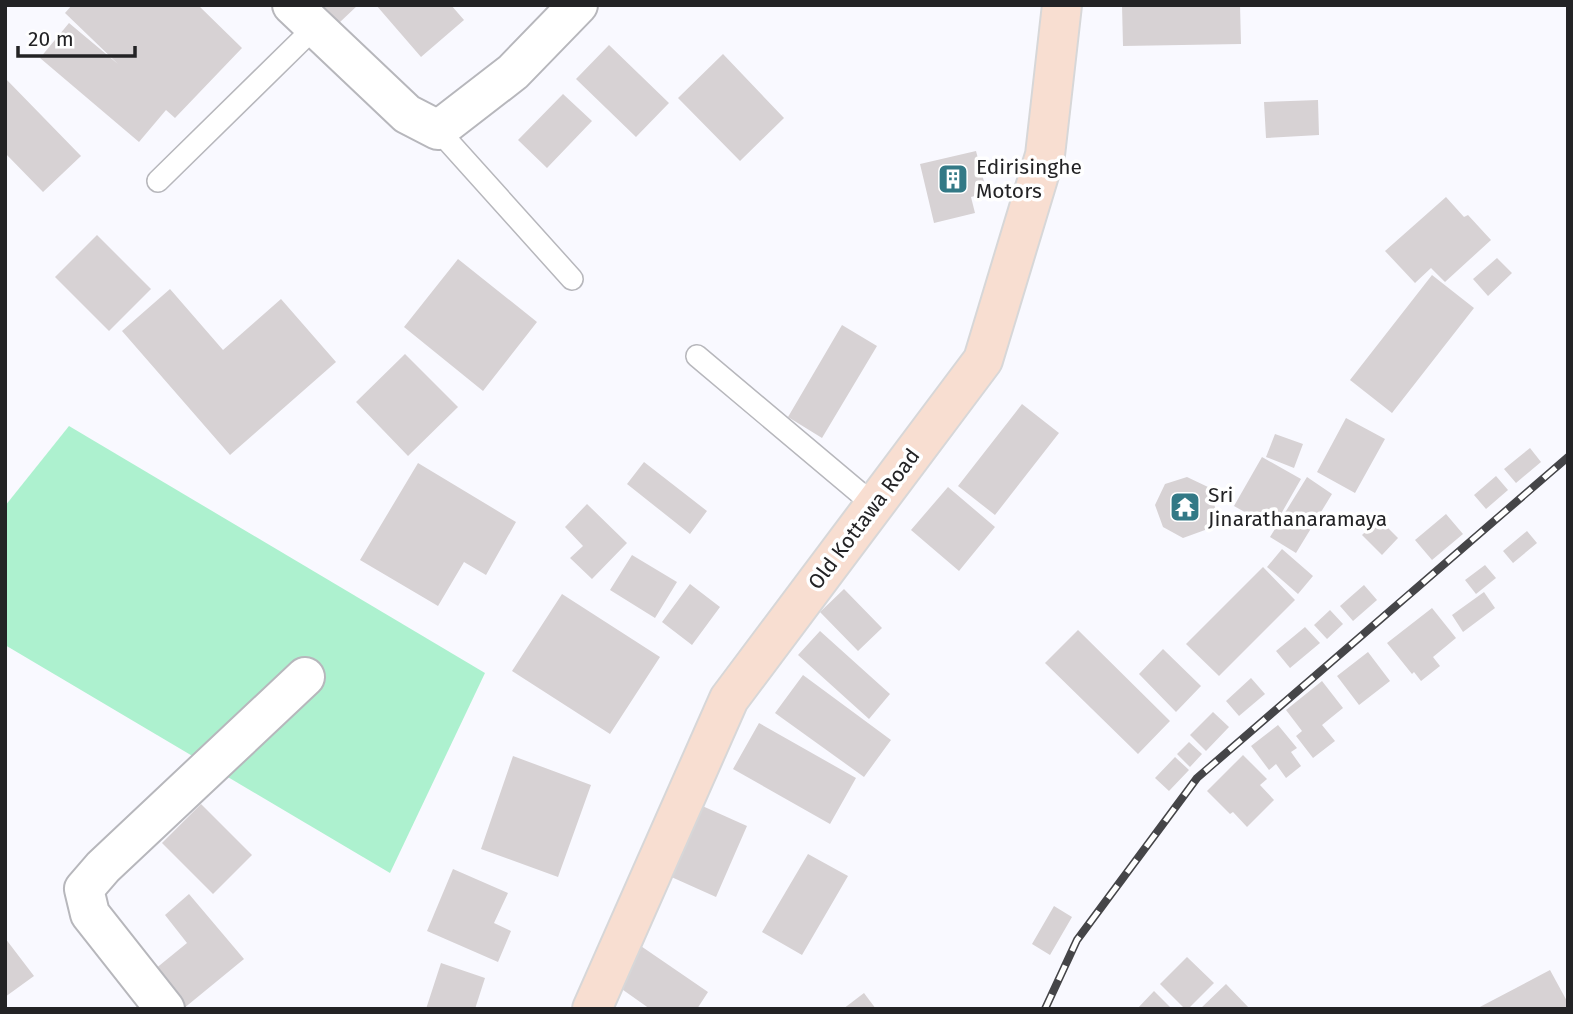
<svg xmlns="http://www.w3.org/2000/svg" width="1573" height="1014" font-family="'Fira Sans',sans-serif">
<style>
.green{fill:#adf1cf}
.building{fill:#d7d2d4}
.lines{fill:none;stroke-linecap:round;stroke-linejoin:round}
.lane-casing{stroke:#b7b7bc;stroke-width:24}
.street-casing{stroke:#b7b7bc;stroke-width:42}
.primary-casing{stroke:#d7d7d8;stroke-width:42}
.lane{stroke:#fff;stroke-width:21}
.street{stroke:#fff;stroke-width:38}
.primary{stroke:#f8ded1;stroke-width:38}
.rail-casing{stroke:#454548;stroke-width:8}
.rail{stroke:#fff;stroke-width:5;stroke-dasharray:16;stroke-linecap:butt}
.labels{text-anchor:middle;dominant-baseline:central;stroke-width:7;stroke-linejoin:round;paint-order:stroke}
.poi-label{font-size:21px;fill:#232325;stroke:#fff;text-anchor:start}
.street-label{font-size:21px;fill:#232325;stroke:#fff}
</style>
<rect width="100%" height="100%" fill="#f9f9ff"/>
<path class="green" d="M69,426L485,673L390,873L5,645V506Z"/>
<path class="building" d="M72,5H198L242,48L175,118L166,110L139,142L40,58L69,23L118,64L65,13Z
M322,5H358L339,23Z
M376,5H451L464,20L421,57Z
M1122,5H1240L1241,44L1123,46Z
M609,45L669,103L636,137L576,79Z
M723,54L784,118L740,161L678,98Z
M5,78L81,156L43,192L5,153Z
M563,94L592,121L547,168L518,140Z
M1318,100L1319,135L1266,138L1264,102Z
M976,151L987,193L971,197L975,213L934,223L920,164Z
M1446,197L1464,217L1468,215L1491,240L1445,282L1431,268L1415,283L1385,251Z
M97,235L151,289L109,331L55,277Z
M1497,258L1512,273L1488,296L1473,279Z
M458,259L537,322L483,391L404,327Z
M1432,275L1474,308L1392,413L1350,380Z
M170,289L223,350L281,299L336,362L230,455L122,331Z
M842,325L877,346L822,438L788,417Z
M405,354L458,407L408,456L356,402Z
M1022,404L1059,433L995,515L958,486Z
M1346,418L1385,439L1355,493L1317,472Z
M1275,434L1303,444L1294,468L1266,457Z
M1530,448L1541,462L1516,483L1504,469Z
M1262,457L1301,479L1273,528L1234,506Z
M644,462L707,511L690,534L627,484Z
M418,463L516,522L486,575L464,562L438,606L360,560Z
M1496,476L1508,490L1486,509L1474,495Z
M1187,477L1208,487L1216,510L1205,530L1183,538L1163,527L1155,505L1165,484Z
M1307,477L1332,494L1296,553L1270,537Z
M948,487L995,527L959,571L911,530Z
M587,504L627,543L592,579L570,558L583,546L565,527Z
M1446,514L1463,534L1432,560L1415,540Z
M1379,519L1398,538L1382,555L1362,535Z
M1527,531L1537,543L1513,563L1503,551Z
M1282,549L1313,576L1298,594L1267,567Z
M632,555L677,582L655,618L610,590Z
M1485,565L1496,578L1476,594L1465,580Z
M1263,567L1295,600L1219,676L1186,644Z
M690,584L720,607L692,645L662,622Z
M1364,585L1377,600L1353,621L1340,606Z
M844,589L882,628L858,651L820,612Z
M1484,592L1495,608L1463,632L1452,615Z
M562,594L660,657L610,734L512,671Z
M1432,608L1456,638L1433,657L1440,666L1421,681L1414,672L1412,674L1387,643Z
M1330,610L1343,624L1327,639L1314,625Z
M1305,627L1320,643L1290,668L1276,651Z
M1078,630L1170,721L1138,754L1045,663Z
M820,631L890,694L869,719L798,655Z
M1163,649L1201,686L1176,712L1139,674Z
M1368,652L1390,681L1359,705L1337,676Z
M803,675L891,740L864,777L775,713Z
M1251,678L1265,694L1239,716L1226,701Z
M1322,681L1343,708L1322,725L1335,741L1313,758L1296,736L1302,731L1286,710Z
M1213,712L1229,727L1206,751L1190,735Z
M759,723L856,778L830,824L733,769Z
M1278,725L1297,748L1291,752L1301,766L1286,778L1276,764L1269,770L1251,746Z
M1189,742L1202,754L1190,767L1177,754Z
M1243,755L1267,779L1260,785L1274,800L1247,827L1233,812L1230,814L1207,791Z
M513,756L591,785L558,877L481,849Z
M1175,757L1189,770L1169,791L1155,778Z
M689,800L747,826L716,897L658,871Z
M201,804L252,855L213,894L162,843Z
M808,854L848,876L802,955L762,932Z
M453,869L508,893L494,923L511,931L498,962L427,931Z
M189,894L244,959L183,1009L149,974L187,943L165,915Z
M1054,906L1072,917L1050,955L1032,944Z
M5,938L34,976L5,997Z
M635,942L708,992L697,1009H650L609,980Z
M1187,957L1214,983L1188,1009H1185L1160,984Z
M441,963L485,978L475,1009H426Z
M1550,970L1568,1003V1009H1476Z
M1226,984L1250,1009H1200Z
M1154,991L1172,1009H1137Z
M864,993L876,1009H843Z"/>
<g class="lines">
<g class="lane-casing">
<path id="lane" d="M438,130L572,279
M158,181L315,27
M697,356L874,505"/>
</g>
<g class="street-casing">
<path id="street" d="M292,5L407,114L438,130L513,72L578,5
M165,1009L90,914L84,889L103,867L305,677"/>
</g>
<g class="primary-casing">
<path id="primary" d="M592,1009L729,699L983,360L1045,155L1062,5"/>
</g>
<use href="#lane" class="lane"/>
<use href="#street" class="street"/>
<use href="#primary" class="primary"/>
<g class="rail-casing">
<path id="rail" d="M1045,1009L1077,940L1197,778L1568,457"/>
</g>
<use href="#rail" class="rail"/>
</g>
<defs>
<g id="building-square" transform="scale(1.575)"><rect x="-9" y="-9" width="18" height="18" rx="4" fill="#337986" stroke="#fff"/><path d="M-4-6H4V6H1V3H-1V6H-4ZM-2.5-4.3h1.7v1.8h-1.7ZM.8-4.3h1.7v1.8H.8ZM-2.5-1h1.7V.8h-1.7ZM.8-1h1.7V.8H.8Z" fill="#fff"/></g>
<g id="temple-square" transform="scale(1.575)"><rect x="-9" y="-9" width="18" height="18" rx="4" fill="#337986" stroke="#fff"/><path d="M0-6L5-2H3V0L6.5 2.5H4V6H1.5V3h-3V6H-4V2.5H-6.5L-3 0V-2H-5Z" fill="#fff"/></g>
</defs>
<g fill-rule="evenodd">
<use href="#building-square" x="953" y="179"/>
<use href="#temple-square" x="1185" y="507"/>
</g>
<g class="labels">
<g class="poi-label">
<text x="976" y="167">Edirisinghe<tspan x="976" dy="24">Motors</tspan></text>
<text x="1208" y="495">Sri<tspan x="1208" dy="24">Jinarathanaramaya</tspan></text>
</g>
<g class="street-label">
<text transform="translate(864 519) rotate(-53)">Old Kottawa Road</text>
</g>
</g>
<rect width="1573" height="1014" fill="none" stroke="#232325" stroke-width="14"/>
<path d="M18 46v10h117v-10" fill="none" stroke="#232325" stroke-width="3.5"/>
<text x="28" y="46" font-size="21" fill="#232325" stroke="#ffffff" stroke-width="5" paint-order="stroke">20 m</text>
</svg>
